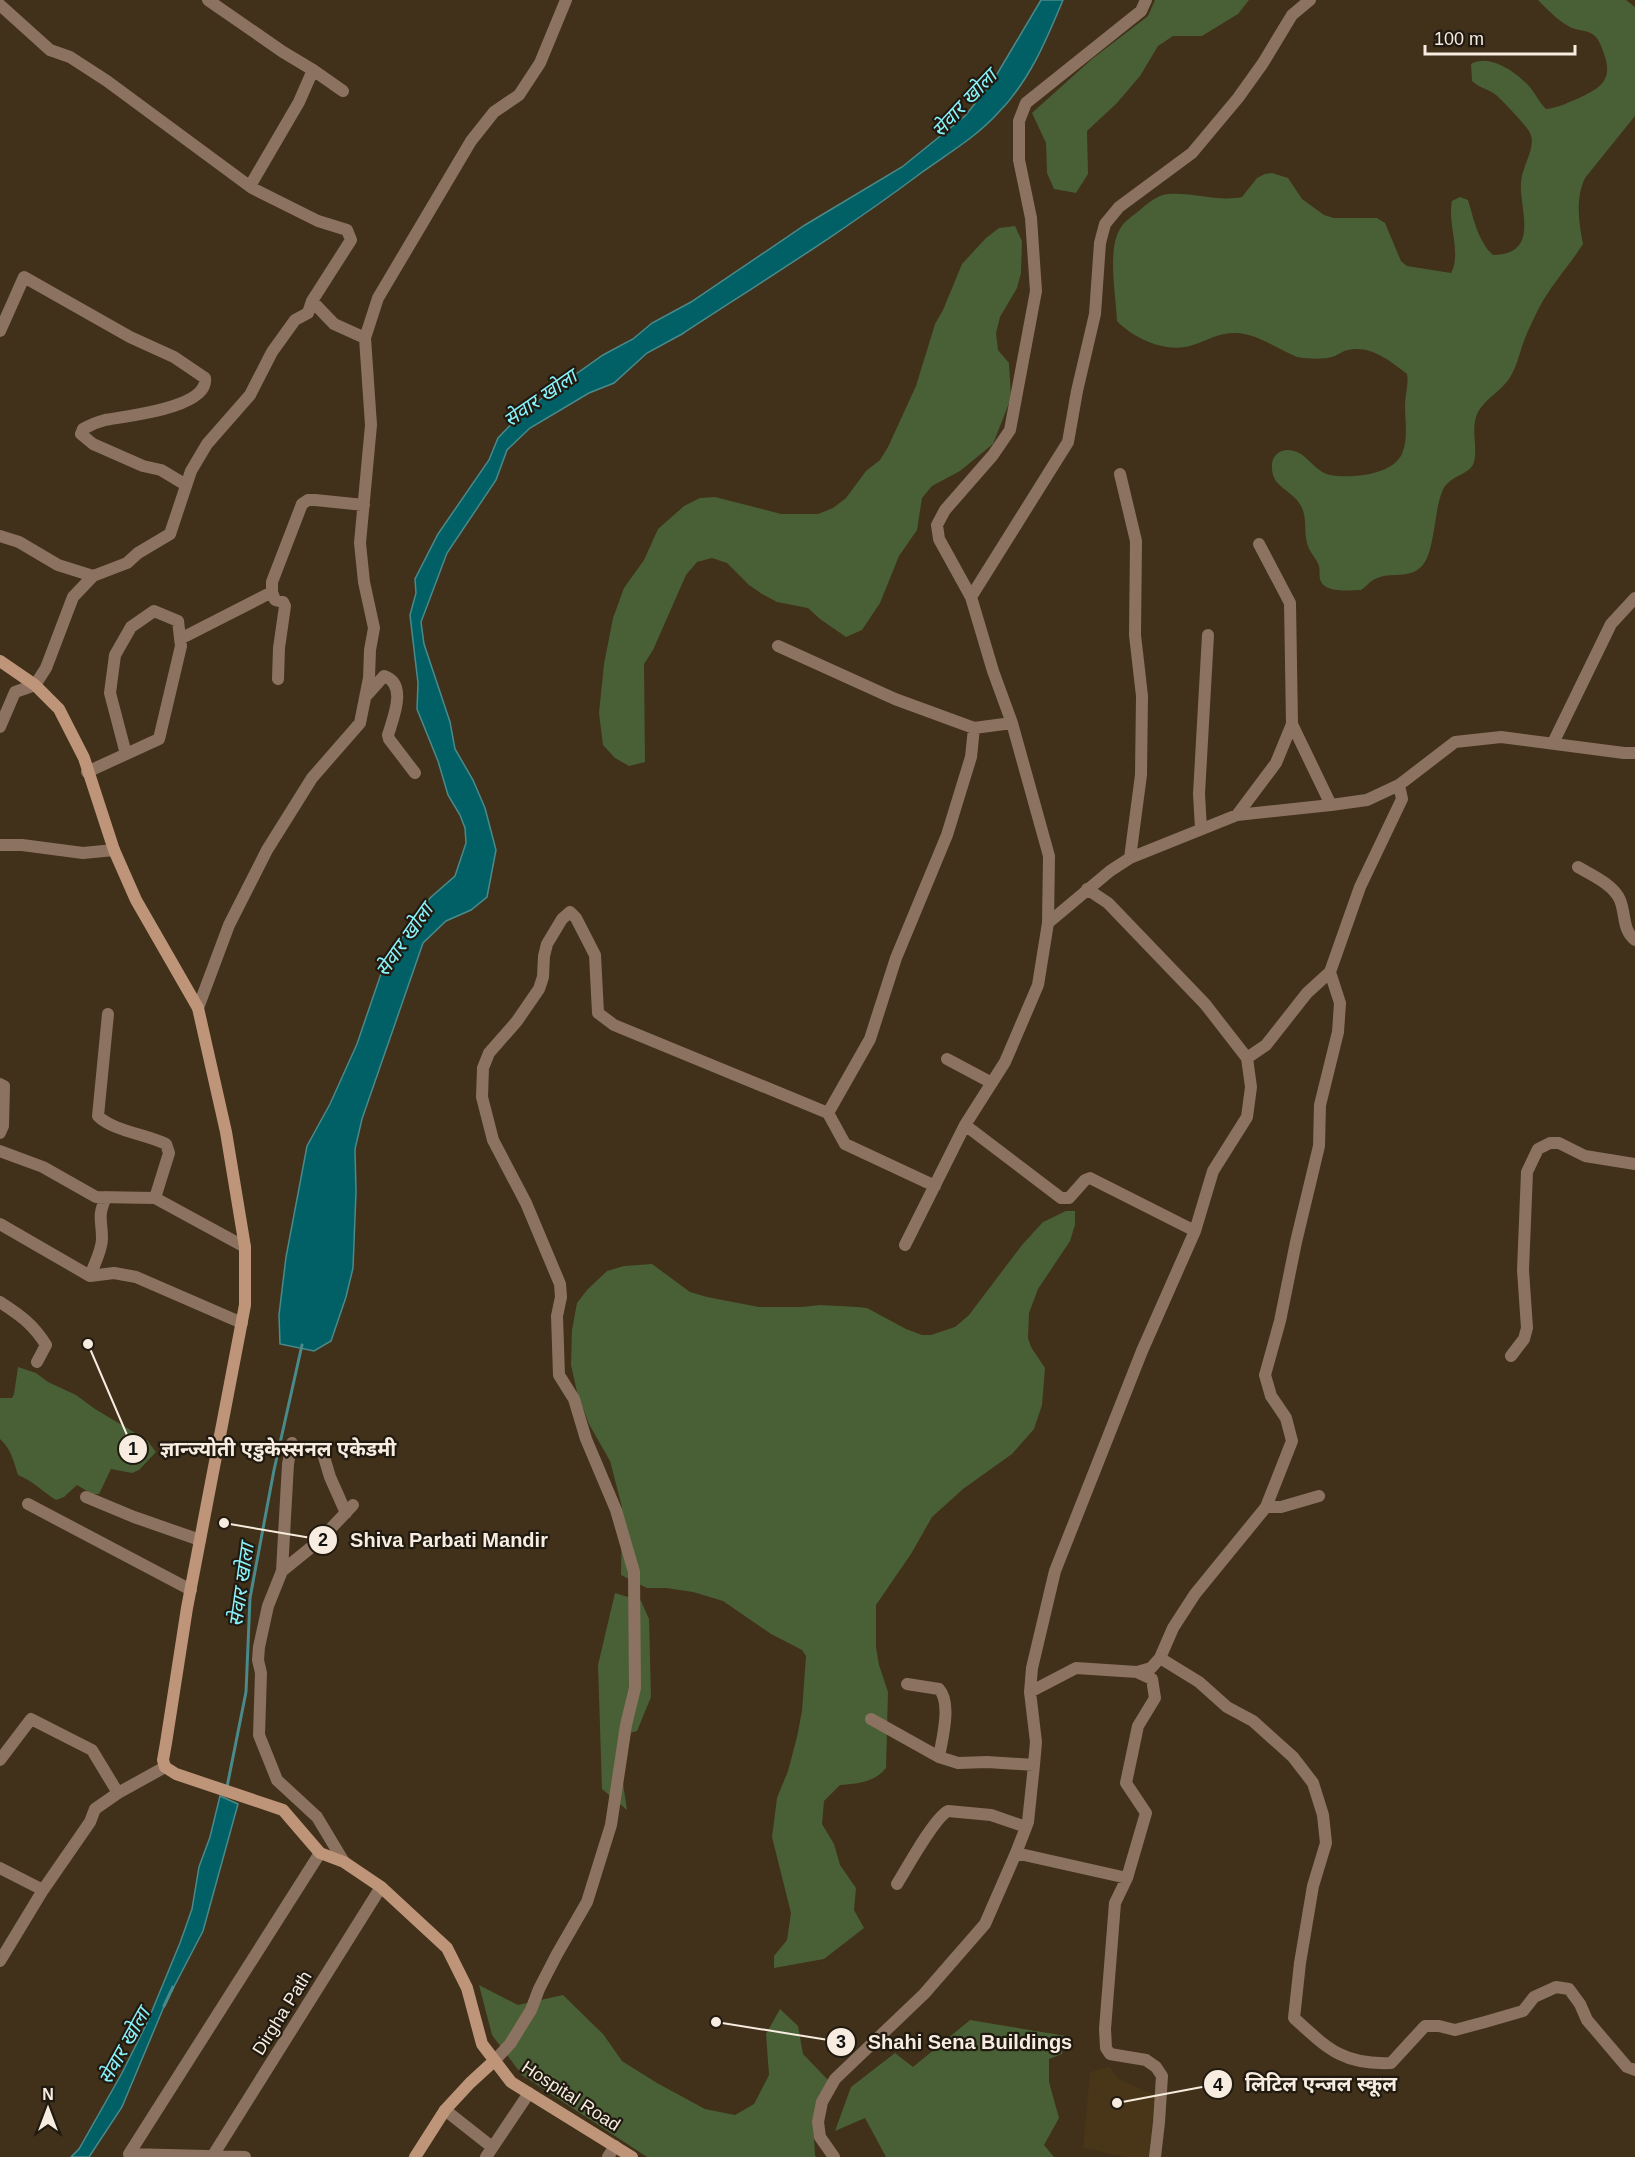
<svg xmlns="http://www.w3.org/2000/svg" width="1635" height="2157" font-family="Arial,'Noto Sans Devanagari',sans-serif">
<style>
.built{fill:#493518}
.green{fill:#495f36}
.water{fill:#006066;stroke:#4a8a8a;stroke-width:1.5}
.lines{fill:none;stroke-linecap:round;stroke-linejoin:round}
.stream{stroke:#4a8a8a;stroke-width:3}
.street{stroke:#8c7260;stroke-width:12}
.secondary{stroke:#be9578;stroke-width:12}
.labels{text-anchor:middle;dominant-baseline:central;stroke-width:4.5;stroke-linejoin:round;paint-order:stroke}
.street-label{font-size:18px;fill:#f7ecdf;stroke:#211a10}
.water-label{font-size:20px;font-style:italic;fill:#88f3fc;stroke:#211a10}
.leader{fill:none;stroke:#f7ecdf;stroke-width:2}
.callout-dot{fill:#f7ecdf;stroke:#211a10;stroke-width:2}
.mark-label{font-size:18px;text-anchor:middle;font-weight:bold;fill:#111}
.callout-label{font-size:20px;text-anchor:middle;font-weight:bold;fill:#f7ecdf;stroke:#211a10;stroke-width:4.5;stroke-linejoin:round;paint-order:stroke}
</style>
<rect width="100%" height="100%" fill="#41301a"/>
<path class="built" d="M1109,2067L1119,2079L1155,2095L1149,2157H1125L1083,2148L1090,2072Z"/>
<path class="green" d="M1155,0H1249L1238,14L1202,36H1173L1158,46L1140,76L1117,103L1087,131L1088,174L1076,193L1054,189L1047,173L1046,143L1032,113L1092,59L1148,16Z
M1538,0H1626L1635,7V116L1585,178C1575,199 1579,223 1583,244C1569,266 1551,285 1539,308C1534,318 1528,330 1524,341C1519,354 1517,367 1509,379C1500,392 1485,399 1478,412C1470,428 1478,446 1474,462C1470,476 1449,474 1442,492C1434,511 1435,552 1422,566C1409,580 1391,571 1375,579C1370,581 1366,587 1361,590C1350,590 1324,594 1320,579C1319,575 1320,570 1319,566C1317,559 1310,553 1308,546C1303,533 1308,519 1301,506C1293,490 1272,488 1272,468C1272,463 1272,459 1276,455C1281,449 1290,449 1297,452C1309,457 1316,472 1330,475C1351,479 1396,475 1403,451C1408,437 1405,419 1405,405C1405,394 1409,385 1407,374C1390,361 1371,345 1348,350C1343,351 1339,354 1335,356C1324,360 1308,359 1297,357C1278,349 1257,334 1237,333C1220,332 1208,340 1193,345C1168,354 1134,339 1117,321C1116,296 1107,250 1120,229C1124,221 1134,215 1140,210C1148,203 1157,195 1168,194C1193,192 1218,202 1242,197L1257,178L1265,174L1272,173L1288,178L1302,199L1324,215L1334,218H1377L1385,223L1401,261L1407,266L1451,273C1462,254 1447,222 1452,201L1460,197L1468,200C1474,220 1478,241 1493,255C1541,254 1519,210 1521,182C1522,166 1537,147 1530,133C1526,125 1503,101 1496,95C1489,89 1479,88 1472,81L1471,64C1489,53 1516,72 1529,86C1535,93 1539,102 1546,109C1557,108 1567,103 1577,99C1599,89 1614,81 1604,54C1602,48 1600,42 1596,37C1590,31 1583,31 1575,29C1562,25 1547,9 1538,0Z
M1015,226L1022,241L1021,273L1017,288L1000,317L996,333L998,350L1009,363L1011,398L993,444L960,471L932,486L922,498L917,530L899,556L880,603L862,630L846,637L820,619L808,608L777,602L762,594L749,585L727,563L712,558L697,562L686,575L653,650L644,664L645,762L629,766L615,758L603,745L599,713L604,664L613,618L624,588L644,560L658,529L684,506L700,498L715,497L781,514H818L833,508L846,498L866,471L880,460L888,447L916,386L935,324L943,310L962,264L986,238L999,228Z
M1066,1211H1075V1225L1070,1241L1038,1289L1029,1313L1028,1338L1031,1347L1045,1368L1042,1405L1034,1429L1012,1454L963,1489L932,1517L911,1554L876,1605V1647L879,1665L888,1692L886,1768C875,1782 857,1784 840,1785L824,1801L822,1824L834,1844L840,1865L856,1888L854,1910L864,1928L824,1959L774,1968V1956L787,1940L791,1913L772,1837L777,1798L788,1771L797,1737L802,1711L806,1656L802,1650L771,1634L723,1601L693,1592L666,1588H647L621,1575L622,1507L610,1461L589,1424L577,1392L571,1365L572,1330L577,1303L587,1290L607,1271L624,1266L652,1264L690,1292L707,1297L759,1307H802L820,1305L858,1307L867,1308L906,1329L922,1335H931L955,1327L969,1315L1022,1245L1043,1222Z
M18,1367L36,1373L48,1382L76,1395L95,1409L147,1440L156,1452L139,1470L132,1473L111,1469L99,1494H92L77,1485L64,1497L56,1500C43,1492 33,1481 18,1475C14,1462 11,1449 0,1439V1398H12L14,1394Z
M615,1593L641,1601L649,1619L651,1697L637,1731L623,1735V1783L627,1810L602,1789L598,1665Z
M479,1985L518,2005L563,1995L603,2034L622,2061L657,2083L705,2109L735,2115L754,2104L769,2075L766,2034L780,2009L798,2026L803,2054L828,2080L813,2118L815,2155L816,2157H647L522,2075L492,2035Z
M970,2020L1066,2036L1062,2054L1049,2059V2082L1059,2118L1044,2145L1054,2157H886L865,2118L835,2131L851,2087L895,2053L913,2067Z"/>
<path class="water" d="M1041,0H1063C1046,41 1029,82 997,114C975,138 947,154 921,173C844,231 763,281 682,334L647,353L614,383L589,393L530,428L507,450L496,480L447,553L421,622L424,644L450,722L455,749L473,780L485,808L496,850L487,897L471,910L446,921L423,943L362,1119L355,1149L356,1192L353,1268L346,1297L331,1341L314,1351L280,1344L279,1315L286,1257L307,1146L330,1104L357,1044L385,962L430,898L455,876L466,843L465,828L460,815L448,795L438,761L417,709L418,683L410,615L416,593L415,579L438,534L489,460L498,438L524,411L603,355L633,339L652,323L691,302L805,225L902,167L965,116L993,81Z
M220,1796L238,1804L203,1931L165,2004L122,2107L89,2157H71L79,2149L122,2073L147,2023L180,1943L192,1909L199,1867L210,1837Z"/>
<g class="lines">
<path class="stream" d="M227,1787L246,1692L250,1598L274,1470L302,1345
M164,2006L173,1987"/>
<path class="street" d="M208,0L283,52L313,70L299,102L250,186
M0,5L50,50L70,57L107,81L252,188L318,221L347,230L351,240L312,301L334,324L365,338
M313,70L343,91
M0,331L24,277L130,337L174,357L205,378C209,408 126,416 105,420C97,422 90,425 83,429L81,434L93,444L143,466L161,470L186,485
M1120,474L1136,541L1135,635L1142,696L1141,775L1130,858
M0,536L19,542L58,565L93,576
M971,597L1068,442L1077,391L1095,314L1100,243L1105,224L1119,207L1192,153L1238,98L1263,63L1292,15L1310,0
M180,639L272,592
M778,646L895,699L974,728L1012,723
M278,679L279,648L285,606L283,602L275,600L272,592V582L302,504L308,500H315L364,505
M367,695L384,676C408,684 393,718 388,735L389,739L415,773
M1292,724L1331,805
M0,727L15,692L35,685L46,668L73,597L93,576L127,563L138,553L170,534L191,471L207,444L250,395L272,352L295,320L308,313L312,301
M1553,743L1611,624L1635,598
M87,772L159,739L181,646L178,621L154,611L131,627L115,655L110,693L126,754
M1237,815L1276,763L1292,724L1290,603L1259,544
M1201,829L1199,794L1208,635
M0,845H22L83,853L114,850
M1578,867C1592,875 1614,885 1620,900C1626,915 1622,929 1635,940
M1048,923L1110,871L1130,858L1237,815L1331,805L1367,800L1399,785L1455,742L1501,737L1624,753H1635
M198,1008L229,925L267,850L312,778L360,723L369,678L370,650L374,628L364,582L360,543L371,425L365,338L378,298L471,141L494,112L519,95L540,63L566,0
M1247,1058L1266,1045L1307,993L1330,972L1360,887L1402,799L1399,785
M947,1059L992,1083
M0,1084L4,1086L3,1126L0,1133
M828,1113L870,1039L896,958L947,835L971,757L974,728
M965,1125L1061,1198H1069L1085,1180L1090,1178L1195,1231
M0,1151L43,1167L96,1197L155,1198L169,1153L166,1144C146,1134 113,1131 98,1116L108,1014
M155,1198L245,1247
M0,1224L90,1276C94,1265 102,1250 102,1239C102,1219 97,1218 106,1197
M905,1245L965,1125L1005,1062L1038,985L1048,923L1049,856L1012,723L993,671L971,597L939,539L937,525L945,510L993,455L1010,430L1036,291L1031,218L1019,160V121L1026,103L1141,11L1146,0
M90,1276L114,1273L136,1277L242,1323
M0,1302C20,1315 33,1324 46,1345L37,1362
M1511,1356L1524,1339L1527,1328L1523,1270L1527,1172L1538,1149L1550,1143H1559L1585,1156L1635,1164
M324,1457L330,1477L346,1513
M86,1497L134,1517L200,1540
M28,1504L191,1590
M1266,1507H1281L1319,1496
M282,1571L288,1464L292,1443
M1160,1658L1199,1682L1227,1707L1253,1721L1293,1757L1313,1783L1323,1815L1326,1843L1313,1886L1300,1963L1294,2018C1328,2049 1343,2065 1391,2063L1425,2026H1439L1455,2030L1485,2022L1523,2011L1534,1997L1556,1987L1569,1989L1580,2004L1587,2020L1627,2067L1635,2070
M1137,1672L1152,1679L1155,1698L1138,1726L1126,1783L1146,1813L1127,1878L1115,1903L1105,2029L1106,2048L1110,2054L1146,2060L1156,2067L1162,2076L1159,2122L1155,2157
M907,1684L939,1689C952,1703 942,1739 939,1757
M1030,1692L1076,1668L1137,1672L1151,1668L1160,1658L1173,1628L1195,1594L1266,1507L1292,1441L1286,1418L1271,1396L1265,1375L1280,1321L1296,1242L1319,1146L1320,1105L1338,1032L1340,1003L1330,972
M871,1719L939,1757L958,1763L987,1762L1034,1765
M0,1760L31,1719L92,1750L118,1793
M1016,1853L1127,1878
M344,1862L317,1817L277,1780L259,1735L261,1673L258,1660L259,1647L268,1606L282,1571L319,1541L353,1505
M0,1868L43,1890
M897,1884C907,1868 934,1818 948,1811L991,1815L1026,1827
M0,1961L43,1890L90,1822L95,1809L118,1793L165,1767
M494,2061L510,2044L531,2010L539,1989L557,1954L587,1902L611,1825L626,1725L635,1688L634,1572L616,1510L586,1439L574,1399L559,1375L557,1316L561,1297L560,1284L526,1203L493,1140L482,1097L483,1068L489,1053L517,1021L539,989L543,977L544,956L547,944L562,919L570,912L576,918L595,955L598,1013L614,1025L828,1113L845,1144L935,1186
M445,2110L492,2147
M212,2157L381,1887
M245,2157L129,2154L320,1853
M486,2157L529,2093
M608,2157L615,2146
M834,2157L820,2137L818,2122L822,2102L835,2079L924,1994L985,1924L1016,1853L1028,1822L1034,1765L1036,1742L1030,1692L1032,1668L1055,1571L1142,1351L1195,1231L1213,1171L1247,1117L1251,1087L1247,1058L1205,1004L1108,903L1087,889"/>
<path class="secondary" d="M0,661L35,685L59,709L84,758L114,850L136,900L198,1008L226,1132L245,1247V1305L187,1608L166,1743L163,1760L165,1767L176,1774L283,1810L320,1853L344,1862L381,1887L447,1948L467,1988L482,2044L511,2082L632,2157
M415,2157L445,2110L470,2083L494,2061"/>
</g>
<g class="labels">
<g class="street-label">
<text transform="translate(282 2013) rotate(-58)">Dirgha Path</text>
<text transform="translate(571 2096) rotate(33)">Hospital Road</text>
</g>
<g class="water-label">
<text transform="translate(964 103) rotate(-47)">सेवार खोला</text>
<text transform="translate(540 398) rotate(-35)">सेवार खोला</text>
<text transform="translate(404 940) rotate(-55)">सेवार खोला</text>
<text transform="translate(241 1585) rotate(-82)">सेवार खोला</text>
<text transform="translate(124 2046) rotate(-61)">सेवार खोला</text>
</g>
</g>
<path class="leader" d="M88 1344L133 1449M224 1523L323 1540M716 2022L841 2042M1117 2103L1218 2084"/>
<g class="callout-dot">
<circle cx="88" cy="1344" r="6"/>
<circle cx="224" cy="1523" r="6"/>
<circle cx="716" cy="2022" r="6"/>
<circle cx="1117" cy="2103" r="6"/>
<circle cx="133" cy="1449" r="15"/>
<circle cx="323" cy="1540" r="15"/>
<circle cx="841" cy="2042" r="15"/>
<circle cx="1218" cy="2084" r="15"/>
</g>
<g class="mark-label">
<text x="133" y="1455">1</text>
<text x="323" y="1546">2</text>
<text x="841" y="2048">3</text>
<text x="1218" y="2091">4</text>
</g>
<g class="callout-label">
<text x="278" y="1456">ज्ञान्ज्योती एडुकेस्सनल एकेडमी</text>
<text x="449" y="1547">Shiva Parbati Mandir</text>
<text x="970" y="2049">Shahi Sena Buildings</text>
<text x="1321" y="2091">लिटिल एन्जल स्कूल</text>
</g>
<g transform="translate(48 2109)" stroke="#211a10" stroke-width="4.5" paint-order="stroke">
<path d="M0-4.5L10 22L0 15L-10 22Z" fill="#f7ecdf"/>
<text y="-9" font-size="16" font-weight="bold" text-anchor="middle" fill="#f7ecdf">N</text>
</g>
<path d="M1425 45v9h150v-9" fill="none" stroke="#f7ecdf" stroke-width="3"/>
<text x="1434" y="45" font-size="18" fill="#f7ecdf" stroke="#211a10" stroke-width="4.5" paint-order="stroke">100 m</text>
</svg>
